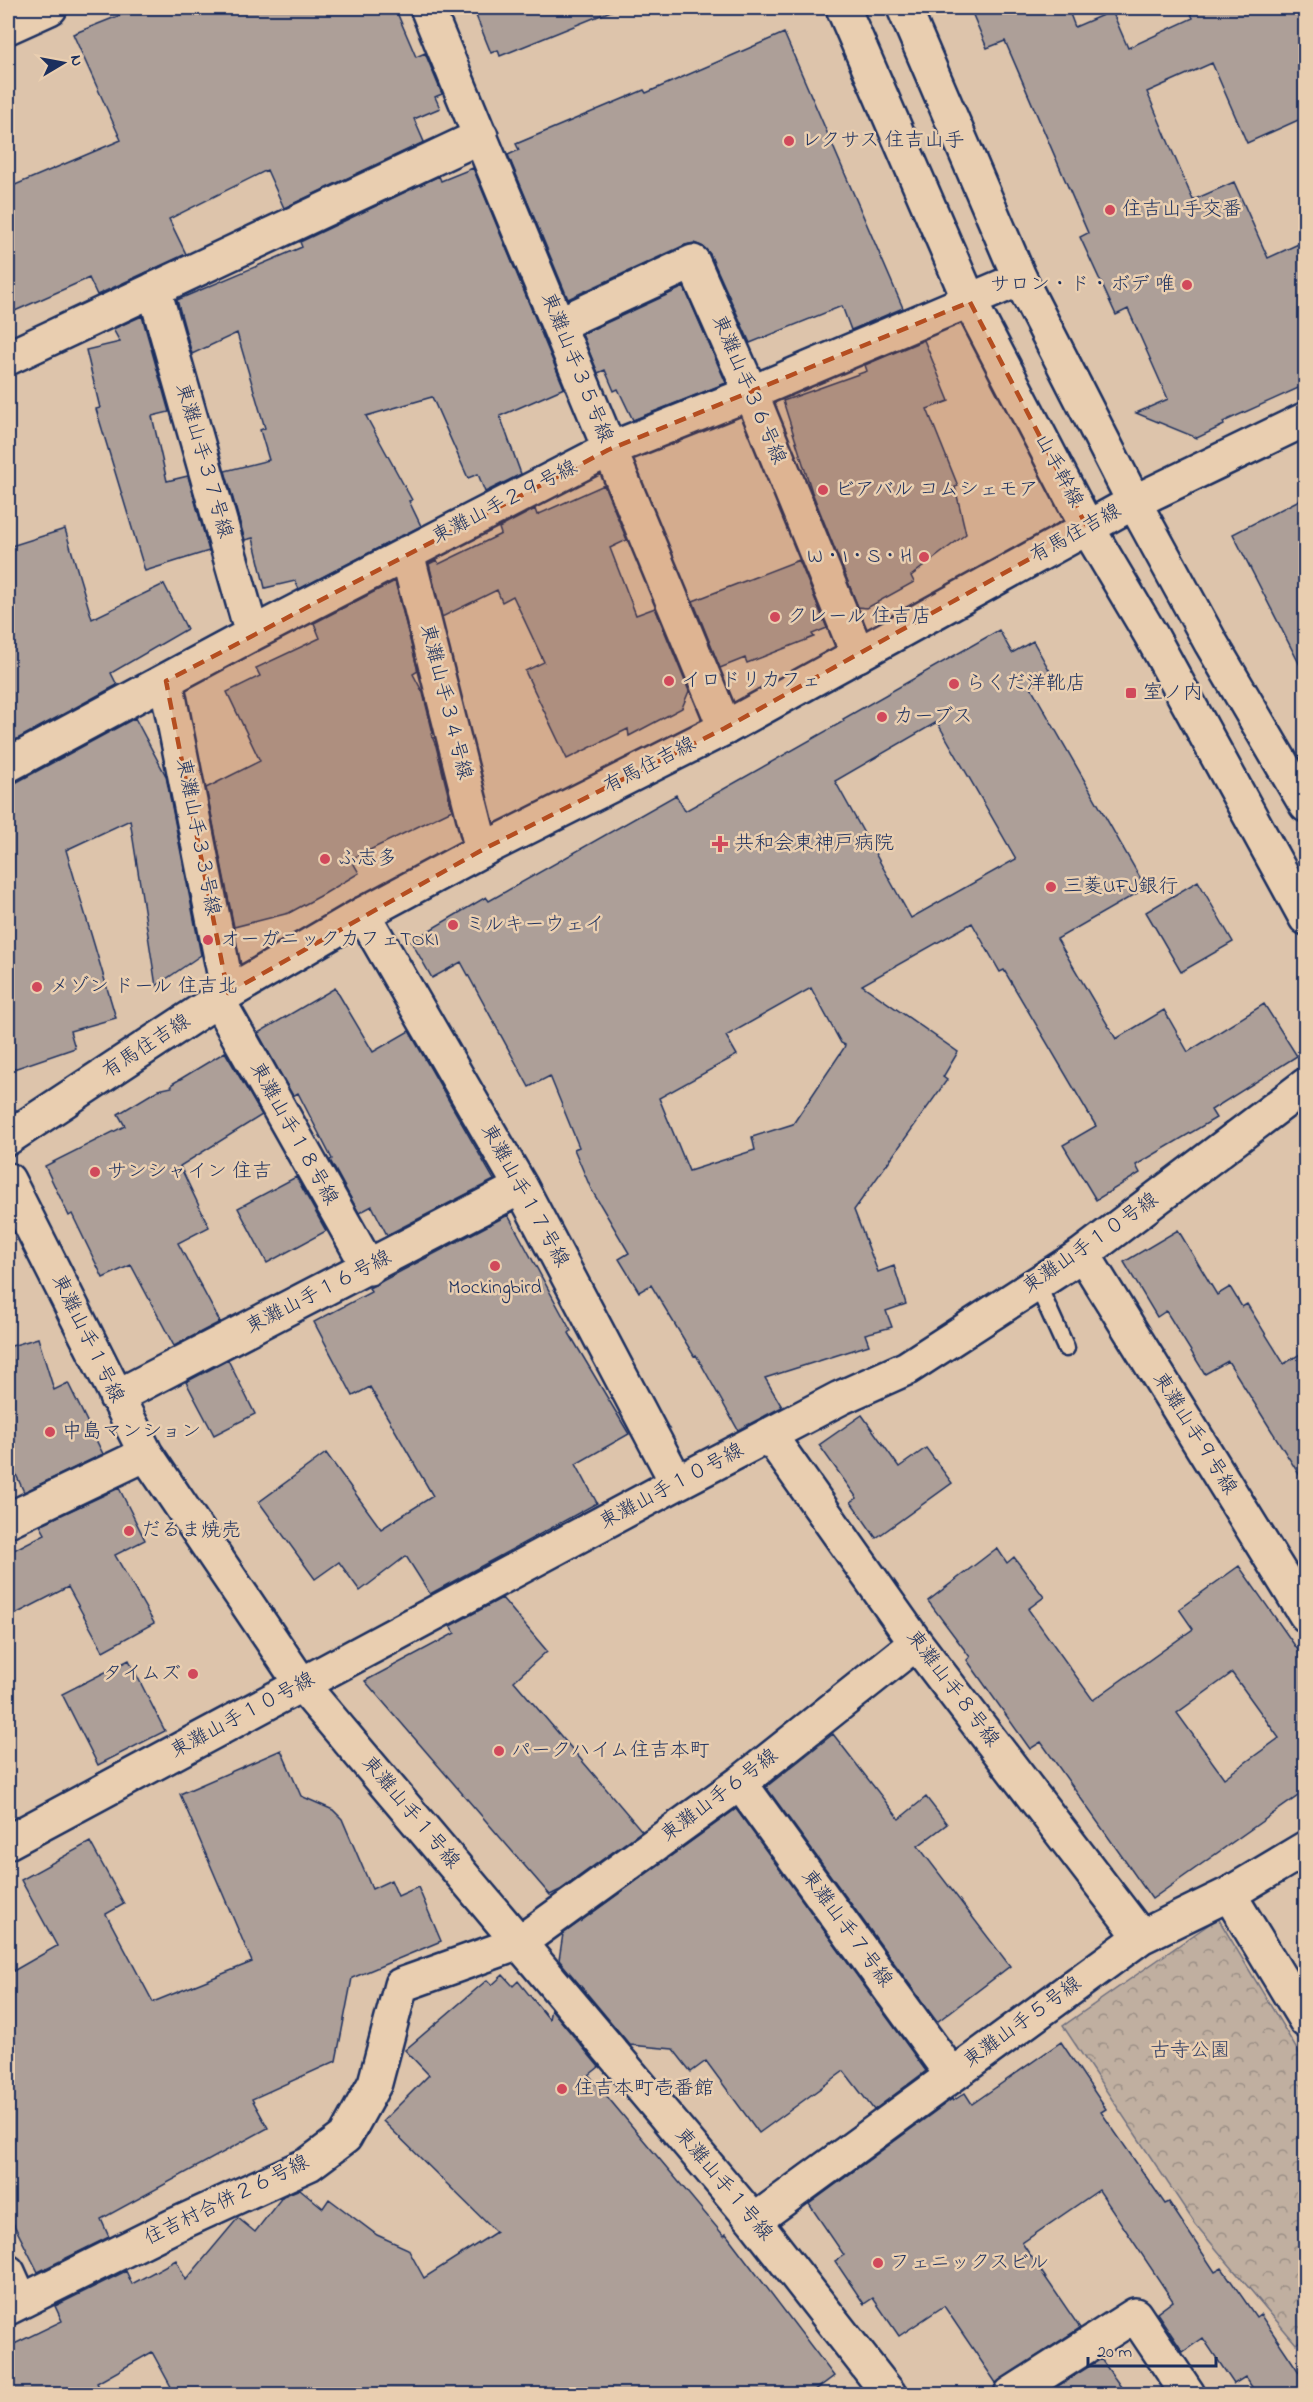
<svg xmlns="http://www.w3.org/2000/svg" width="1313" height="2402" font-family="'Indie Flower','Klee One',sans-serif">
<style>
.forest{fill:url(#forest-crowns);stroke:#6e6f7f;stroke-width:1.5}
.building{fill:#ad9f98;stroke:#1b2f5e;stroke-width:1.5;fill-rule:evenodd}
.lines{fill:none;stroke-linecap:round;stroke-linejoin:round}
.lane-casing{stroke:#1b2f5e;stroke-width:21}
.street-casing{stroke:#1b2f5e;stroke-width:38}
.secondary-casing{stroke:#1b2f5e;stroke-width:38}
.lane{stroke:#e9ceb0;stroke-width:16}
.street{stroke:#e9ceb0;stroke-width:33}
.secondary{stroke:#e9ceb0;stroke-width:33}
.marked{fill:#b54e20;fill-opacity:0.2;stroke:#b54e20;stroke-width:4.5;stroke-dasharray:12 8;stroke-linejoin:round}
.poi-dot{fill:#d1495b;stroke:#e9ceb0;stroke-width:2}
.labels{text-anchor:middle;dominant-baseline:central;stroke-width:5;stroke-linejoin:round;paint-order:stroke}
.poi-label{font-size:20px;fill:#1b2f5e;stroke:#e9ceb0;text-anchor:start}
.street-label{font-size:20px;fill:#1b2f5e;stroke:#e9ceb0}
.park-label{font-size:20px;fill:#344268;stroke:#e9ceb0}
</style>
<defs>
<pattern id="forest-crowns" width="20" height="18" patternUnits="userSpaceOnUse" patternTransform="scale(1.5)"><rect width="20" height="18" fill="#c0afa0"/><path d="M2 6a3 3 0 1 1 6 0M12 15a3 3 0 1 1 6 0" fill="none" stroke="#9b8f86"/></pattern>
</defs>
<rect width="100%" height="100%" fill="#ddc4ab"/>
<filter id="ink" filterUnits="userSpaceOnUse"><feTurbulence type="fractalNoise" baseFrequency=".0167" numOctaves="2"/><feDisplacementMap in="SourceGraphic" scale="12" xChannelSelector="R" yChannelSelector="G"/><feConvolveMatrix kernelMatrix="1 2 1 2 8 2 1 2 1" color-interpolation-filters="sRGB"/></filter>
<g filter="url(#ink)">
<path class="forest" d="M1218,1918L1305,2063L1306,2336L1296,2344L1196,2225L1063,2026Z"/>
<path class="building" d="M138,8H395L416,57L425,53L442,94L435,97L440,108L414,119L424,142L284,208L267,170L169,219L186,254L97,295L89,278L8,314V188L121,140L73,34Z
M473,8H615L616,9L500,56L498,50L491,53Z
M970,8H1083L1070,14L1075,27L1112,11L1128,48L1193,18L1188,8H1305V117L1247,143L1212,63L1147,92L1193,200L1234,182L1268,258L1305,241V385L1223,422L1224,425L1197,438L1136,413L1168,399L1128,309L1116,315L1080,237L1088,233L1005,41L987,48Z
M784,33L903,308L851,330L842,306L750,343L710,254L703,247L694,243L685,245L568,299L508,155L519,150L516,144L644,90L646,93Z
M473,168L564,388L500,416L521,474L485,492L478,474L468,478L432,397L366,416L412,500L409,501L421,526L299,589L295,581L265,588L253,538L245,540L225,471L269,460L260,430L265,428L237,333L192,354L177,300L302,247L300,242L439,176L441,181Z
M684,287L726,383L633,420L618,389L614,391L605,370L598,373L582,334Z
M142,316L169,412L152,416L167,481L188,476L209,551L145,571L96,409L100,408L86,350L120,342L113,329Z
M924,340L949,401L927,409L958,486L955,487L966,534L911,576L914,582L867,608L858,607L812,492L783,401L867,371L865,365Z
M604,485L627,540L610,548L636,615L655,608L689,691L682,708L629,736L628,729L567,759L525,671L544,662L513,596L502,602L497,590L442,617L429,564L437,560L439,564L501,534L499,528L535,509L537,515Z
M1305,497V675L1233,534Z
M65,529L92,619L164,584L187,629L111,673L117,685L8,744V547Z
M799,560L827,628L812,634L814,637L747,663L745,658L720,668L693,601Z
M395,581L418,671L413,674L423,693L433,733L431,734L436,746L452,810L351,859L359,873L324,894L289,913L234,927L206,788L260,761L227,692L260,676L256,668L320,638L314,623Z
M999,630L1012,653L1033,641L1052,675L1031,687L1146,888L1057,939L1116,1039L1164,1010L1188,1052L1264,1004L1297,1056L1211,1110L1216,1118L1136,1165L1140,1173L1096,1200L1063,1145L1096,1126L1004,970L1000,972L972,923L862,985L958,1052L943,1077L947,1080L854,1210L878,1272L894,1266L906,1304L886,1311L892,1327L865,1334L869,1345L765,1378L782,1407L738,1430L696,1355L694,1356L651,1285L639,1292L619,1259L629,1253L591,1189L574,1149L579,1147L550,1076L529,1087L461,962L432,978L411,941L486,897L489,901L676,795L685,811L844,721L843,719ZM937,722L1016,859L911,918L835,781ZM811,988L841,1043L845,1045L844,1048L793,1124L752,1137L755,1150L689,1171L659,1098L737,1055L726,1036Z
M135,718L166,776L201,955L156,986L130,820L66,850L116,1018L70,1031L75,1048L8,1071V784L17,782Z
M1198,881L1233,942L1181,972L1146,912Z
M335,988L373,1052L409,1031L494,1180L387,1235L372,1206L359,1213L330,1160L332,1159L298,1093L293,1096L258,1033Z
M225,1052L262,1115L180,1166L209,1227L178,1243L220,1322L174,1346L131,1265L103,1278L72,1214L69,1216L45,1166L125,1126L118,1114L158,1090L172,1087V1084Z
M296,1177L326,1231L267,1263L238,1208Z
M508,1215L571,1331L569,1333L629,1434L576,1464L597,1503L430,1594L406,1556L360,1591L339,1562L315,1579L259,1502L326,1453L381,1529L433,1496L370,1387L353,1396L314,1322L371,1292L369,1288Z
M1178,1230L1217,1295L1230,1287L1242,1307L1247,1304L1284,1364L1305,1351V1484L1228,1361L1205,1374L1166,1311L1157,1317L1124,1262Z
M38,1338L54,1390L68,1383L103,1454L24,1492L8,1457V1347Z
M228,1360L255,1414L214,1435L186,1382Z
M862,1415L899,1467L926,1448L952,1483L876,1538L851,1502L857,1498L819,1445Z
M119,1488L145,1540L115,1555L154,1623L103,1651L68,1587L8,1618V1553L45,1534L40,1525Z
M997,1548L1007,1563L1014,1557L1044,1597L1028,1609L1093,1700L1193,1629L1179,1609L1239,1566L1305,1660V1791L1152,1899L1041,1742L1030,1749L967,1660L970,1657L928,1601ZM1232,1673L1279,1738L1224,1778L1177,1713Z
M502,1598L547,1651L514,1681L642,1831L560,1890L550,1895L365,1681L455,1633L450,1626Z
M129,1660L165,1731L98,1765L62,1694Z
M833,1734L899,1819L926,1797L947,1824L918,1846L1010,1966L937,2022L766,1787Z
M281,1750L301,1796L333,1810L342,1819L372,1889L391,1880L398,1896L418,1887L441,1941L352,1978L336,2061L252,2099L268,2128L101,2219L109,2237L38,2272L8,2213V1974L57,1946L21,1880L90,1842L124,1904L106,1914L153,2002L252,1962L180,1794Z
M736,1809L926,2071L874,2110L844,2071L759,2133L706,2061L691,2072L673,2049L630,2045L559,1960L563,1934Z
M503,1975L513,1986L518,1981L549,2019L551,2009L599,2067L589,2075L724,2236L726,2234L834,2376L810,2394H175L152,2352L97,2383L103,2394H8V2347L62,2321L55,2306L126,2271L132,2284L176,2260L186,2280L238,2218L255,2232L283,2196L300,2189L323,2208L329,2199L377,2235L408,2249L424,2278L496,2232L383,2121L429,2075L405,2050L487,1980L492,1985Z
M1061,2042L1106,2109L1101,2112L1165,2204L1169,2202L1215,2272L1222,2268L1256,2317L1260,2314L1305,2381V2394H1257L1245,2377L1234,2384L1203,2338L1183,2352L1157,2313L1173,2301L1099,2190L1022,2243L1080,2328L996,2383L944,2306L899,2336L873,2298L864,2304L835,2261L844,2255L809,2204L952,2099L953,2101L965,2093L972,2104Z
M1101,2359L1126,2394H1045Z"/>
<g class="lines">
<g class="lane-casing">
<path id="lane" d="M1037,1284L1066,1348"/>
</g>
<g class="street-casing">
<path id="street" d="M427,8L725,728
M8,27L50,8
M154,289L252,634
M559,324L693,262L751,393L858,655
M8,358L481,136
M407,553L482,850
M166,681L228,993
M8,765L252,634L608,450L751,393L1020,279
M363,914L521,1187L677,1483
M218,1000L369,1268
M8,1180L146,1454L302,1685L754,2221L889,2394
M1083,1254L1306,1615
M116,1397L521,1187
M770,1436L916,1643L1141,1937
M8,1520L146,1454
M740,1783L952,2075
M8,1842L677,1483L840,1398L907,1368L1083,1254L1306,1085
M1229,1894L1306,2021
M754,2221L1141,1937L1229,1894L1306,1848
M8,2272L21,2301
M8,2308L173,2226L309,2164L345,2137L375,2083L401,1985L519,1943L740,1783L916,1643
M1011,2394L1135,2315L1188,2394"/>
</g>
<g class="secondary-casing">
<path id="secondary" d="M843,8L970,302L1087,527L1151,635L1306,918
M904,8L1020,279L1134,502L1211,643L1306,805
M8,1138L228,993L363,914L482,850L725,728L1134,502L1306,419"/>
</g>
<use href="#lane" class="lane"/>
<use href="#street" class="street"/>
<use href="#secondary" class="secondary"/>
</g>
</g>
<path class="marked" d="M970,302L1087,527L725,728L482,850L228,993L166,681L608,450Z"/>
<g class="poi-dot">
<circle cx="789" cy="141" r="6"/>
<circle cx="1110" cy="210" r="6"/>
<circle cx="1187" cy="285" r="6"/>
<circle cx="823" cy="490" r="6"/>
<circle cx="924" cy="557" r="6"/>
<circle cx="775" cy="617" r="6"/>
<circle cx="669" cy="681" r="6"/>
<circle cx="954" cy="684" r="6"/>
<rect x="1125" y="687" width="12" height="12" rx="3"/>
<circle cx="882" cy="717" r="6"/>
<path d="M717 835h6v6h6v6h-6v6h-6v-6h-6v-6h6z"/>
<circle cx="325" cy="859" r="6"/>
<circle cx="1051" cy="887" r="6"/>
<circle cx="453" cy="925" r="6"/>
<circle cx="208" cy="940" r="6"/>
<circle cx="37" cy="987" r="6"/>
<circle cx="95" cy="1172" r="6"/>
<circle cx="495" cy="1266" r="6"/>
<circle cx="50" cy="1432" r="6"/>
<circle cx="129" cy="1531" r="6"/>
<circle cx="193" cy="1674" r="6"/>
<circle cx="499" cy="1751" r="6"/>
<circle cx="562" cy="2089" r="6"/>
<circle cx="878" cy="2263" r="6"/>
</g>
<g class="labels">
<g class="poi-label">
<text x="801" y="141">レクサス 住吉山手</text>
<text x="1122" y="210">住吉山手交番</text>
<text x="1175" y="285" text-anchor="end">サロン・ド・ボデ 唯</text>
<text x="835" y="490">ビアバル コムシェモア</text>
<text x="912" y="557" text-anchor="end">W・I・S・H</text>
<text x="787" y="617">クレール 住吉店</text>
<text x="681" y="681">イロドリカフェ</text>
<text x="966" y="684">らくだ洋靴店</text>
<text x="1143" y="693">室ノ内</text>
<text x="894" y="717">カーブス</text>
<text x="734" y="844">共和会東神戸病院</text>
<text x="337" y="859">ふ志多</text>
<text x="1063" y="887">三菱UFJ銀行</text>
<text x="465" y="925">ミルキーウェイ</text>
<text x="220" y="940">オーガニックカフェTOKI</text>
<text x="49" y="987">メゾン ドール 住吉北</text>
<text x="107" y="1172">サンシャイン 住吉</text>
<text x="495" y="1288" text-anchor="middle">Mockingbird</text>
<text x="62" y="1432">中島マンション</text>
<text x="141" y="1531">だるま焼売</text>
<text x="181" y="1674" text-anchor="end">タイムズ</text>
<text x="511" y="1751">パークハイム住吉本町</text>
<text x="574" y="2089">住吉本町壱番館</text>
<text x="890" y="2263">フェニックスビル</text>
</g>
<g class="street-label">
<text transform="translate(576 368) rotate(68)">東灘山手３５号線</text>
<text transform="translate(748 390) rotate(67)">東灘山手３６号線</text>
<text transform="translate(203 461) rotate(74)">東灘山手３７号線</text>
<text transform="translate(1058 471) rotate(62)">山手幹線</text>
<text transform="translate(505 503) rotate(-27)">東灘山手２９号線</text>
<text transform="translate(1076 534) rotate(-29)">有馬住吉線</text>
<text transform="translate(445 702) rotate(76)">東灘山手３４号線</text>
<text transform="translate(650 766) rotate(-27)">有馬住吉線</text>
<text transform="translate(197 837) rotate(79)">東灘山手３３号線</text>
<text transform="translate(147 1047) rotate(-33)">有馬住吉線</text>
<text transform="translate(293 1134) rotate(61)">東灘山手１８号線</text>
<text transform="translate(524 1196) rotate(61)">東灘山手１７号線</text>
<text transform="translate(1091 1244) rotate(-35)">東灘山手１０号線</text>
<text transform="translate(319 1293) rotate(-27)">東灘山手１６号線</text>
<text transform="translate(87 1339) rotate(64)">東灘山手１号線</text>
<text transform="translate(1194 1434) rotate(58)">東灘山手９号線</text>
<text transform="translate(672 1487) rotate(-28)">東灘山手１０号線</text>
<text transform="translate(952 1689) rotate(53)">東灘山手８号線</text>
<text transform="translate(243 1716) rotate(-28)">東灘山手１０号線</text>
<text transform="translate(720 1796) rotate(-37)">東灘山手６号線</text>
<text transform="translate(410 1813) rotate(50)">東灘山手１号線</text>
<text transform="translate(846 1929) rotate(54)">東灘山手７号線</text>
<text transform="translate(1023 2023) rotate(-36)">東灘山手５号線</text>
<text transform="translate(723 2185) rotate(50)">東灘山手１号線</text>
<text transform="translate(227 2201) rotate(-26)">住吉村合併２６号線</text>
</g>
<g class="park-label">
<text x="1190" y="2051">古寺公園</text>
</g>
</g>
<rect width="1313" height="2402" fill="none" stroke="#e9ceb0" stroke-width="30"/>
<rect x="15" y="15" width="1283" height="2372" fill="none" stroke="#1b2f5e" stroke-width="2" filter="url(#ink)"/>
<g transform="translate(63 63) rotate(80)" stroke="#e9ceb0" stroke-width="4.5" paint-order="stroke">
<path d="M0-4.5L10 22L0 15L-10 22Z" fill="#1b2f5e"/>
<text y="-9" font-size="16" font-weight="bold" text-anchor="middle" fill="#1b2f5e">N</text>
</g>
<path d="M1088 2357v9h128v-9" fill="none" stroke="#1b2f5e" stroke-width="3"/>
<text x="1097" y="2357" font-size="18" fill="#1b2f5e" stroke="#e9ceb0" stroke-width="4.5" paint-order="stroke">20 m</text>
</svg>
